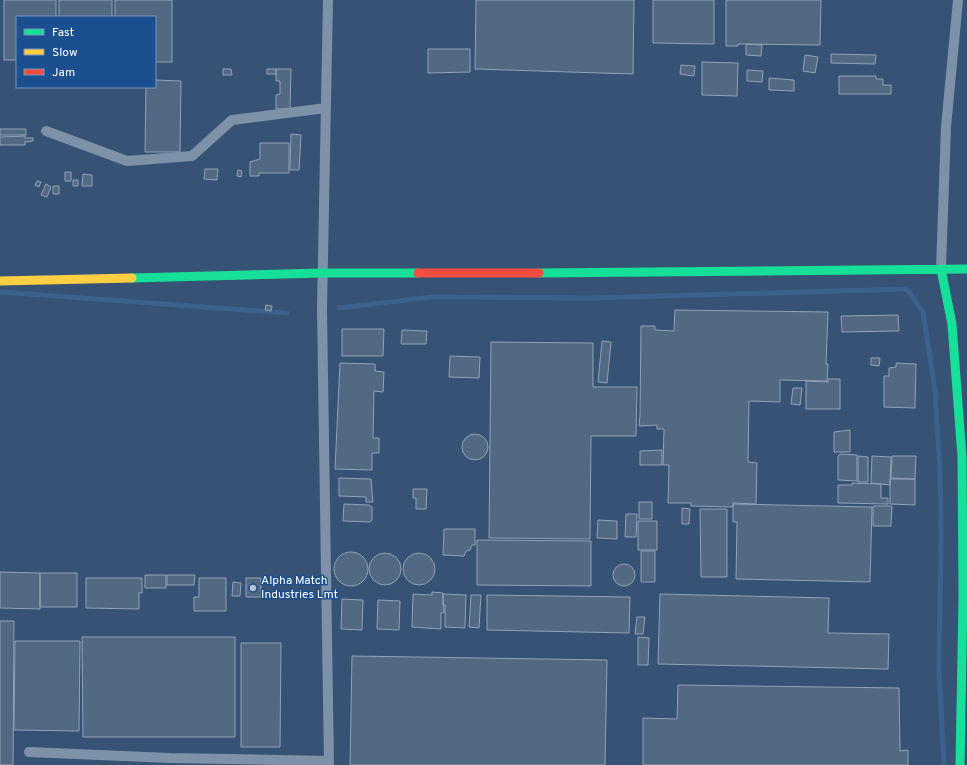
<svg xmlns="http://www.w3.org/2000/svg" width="967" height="765" font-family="Overpass,sans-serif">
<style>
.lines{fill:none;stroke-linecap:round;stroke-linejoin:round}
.stream{stroke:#3b618d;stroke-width:5}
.building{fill:#526984;stroke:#92a2b6}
.lane{stroke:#7d92a8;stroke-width:10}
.fast{stroke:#16e098;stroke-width:9}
.slow{stroke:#ffcf43;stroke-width:9}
.jam{stroke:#f24e42;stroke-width:9}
.poi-dot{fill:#b9c2ce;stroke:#1b4f8f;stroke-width:1.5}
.labels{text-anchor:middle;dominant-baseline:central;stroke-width:3;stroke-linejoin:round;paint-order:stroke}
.poi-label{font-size:12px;fill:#fff;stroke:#1b4f8f;text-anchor:start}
</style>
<rect width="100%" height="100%" fill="#365274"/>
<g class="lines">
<path class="stream" d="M0,292L287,313
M339,308L432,297L593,298L907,289L923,312L935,391L940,470L941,536L939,670L944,765"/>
</g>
<path class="building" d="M4,0H56V17H17V60H4Z
M59,0H112V17H59Z
M115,0H172V62H155V17H115Z
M476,0H634L633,74L475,69Z
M653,0H714V44L653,43Z
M726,0H821L820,45L738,44V46H726Z
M746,44L762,45L761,56L746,55Z
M428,49H470V72L428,73Z
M831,54L876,55L875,64L831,63Z
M805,55L818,57L815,73L803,71Z
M702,62L738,63L737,96L702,95Z
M681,65L695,66L694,76L680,74Z
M223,69H231L232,75H223Z
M267,69H276V74H267Z
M276,69H291L290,109H276V95L280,94V81H276Z
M747,70L763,71L762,82L747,81Z
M839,76H876V79H883V85H891V94H839Z
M769,78L794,80V91L769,90Z
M155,80L181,81L180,152H145L146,87H155Z
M0,129H26V135H0Z
M291,134L301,135L299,170H290Z
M25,136V138H33V141L25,142V145H0V137Z
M260,143H289V173H259V176H250V162L260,159Z
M205,169H218L217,180L204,179Z
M238,170L242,171L241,177L237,176Z
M65,172H71V181H65Z
M83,174L92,175V186H82Z
M73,180H78V186H73Z
M37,181L41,182L39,187L35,185Z
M46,184L51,187L47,197L41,195Z
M53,186H59V194H53Z
M266,305L272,306L271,311L265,310Z
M675,310L828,312L826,364H828L827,381L780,380V402L749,401L748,462L757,463L756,504L733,503V507L691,506V503H668L669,465H663L664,429H657V425L639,426L640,415L641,326H655V330L674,331Z
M898,315L899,331L842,332L841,316Z
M342,329H384L383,356H342Z
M402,330L427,331L426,344H401Z
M602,341L611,342L607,383L598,382Z
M491,342L593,343V387H637L636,436H591L590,539L489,538Z
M450,356L480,357L479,378L449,377Z
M871,358H880L879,366L871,365Z
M340,363L375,364V371L384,372L383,392L374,391L373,438H379V453H372V470L335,469Z
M896,363L916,364L915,408L884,407V376H889V368L896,367Z
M828,379H840V409H806V381L828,382Z
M793,388H802L800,405L791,404Z
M850,430V452H834V432Z
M462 447a13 13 0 1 1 26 0a13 13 0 1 1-26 0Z
M662,450V465H640V451Z
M840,454L857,455V481L838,480V456Z
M858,456L868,457V482H858Z
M872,456L891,457L890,485L871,483Z
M892,456H916L915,479L891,478Z
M339,478L371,479L373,502H366V497L339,496Z
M890,479H915V505L890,504Z
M852,483L881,484V498H888V504L838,503V485H852Z
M413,489H427L426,509H416V498H413Z
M639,502H652V519H639Z
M344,504L369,505L372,507V520L370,522L343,521Z
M733,504L872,507L870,582L736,579L737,522H733Z
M873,506H892L891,526H873Z
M682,508L690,509L689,524H682Z
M700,509H727V577H701Z
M626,514H637L636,537H625Z
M598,520L617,521V539L597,538Z
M638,521H657V550H638Z
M444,529H475V545H472L470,550L466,551L464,556L443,555Z
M477,540L591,541V586L477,585Z
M641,551H655V582H641Z
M334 569a17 17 0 1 1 34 0a17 17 0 1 1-34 0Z
M369 569a16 16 0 1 1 32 0a16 16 0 1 1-32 0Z
M403 569a16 16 0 1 1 32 0a16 16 0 1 1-32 0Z
M613 575a11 11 0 1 1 22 0a11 11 0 1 1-22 0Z
M0,572L40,573V609L0,608Z
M40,573H77V607H40Z
M145,575H166V588H145Z
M167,575H195L194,585H167Z
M86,578H142V593H139V609L86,608Z
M199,578H226V611H194V597H199Z
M246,578H261V597H246Z
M233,582L241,583L240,596H232Z
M432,592L443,593L444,613H441V629L412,627L413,594L432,595Z
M443,594L466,595L465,628L445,627V605H443Z
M660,594L829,598L828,633L889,634L888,669L658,664Z
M471,595H481L479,628L469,627Z
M487,595L630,597L629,633L487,630Z
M342,599L363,600L362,630L341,629Z
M378,600L400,601L399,630L377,629Z
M637,617H645L643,634H635Z
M0,621H14L13,765H0Z
M82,637H235V737H83Z
M638,637L649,638L648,665H638Z
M15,641H80L79,731L14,730Z
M241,643H281L280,747H241Z
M352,656L607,660L605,765H350Z
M678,685L899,688L900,751L908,750V765H643V718L677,719Z"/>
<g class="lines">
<path class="lane" d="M328,0L322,310L329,765
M46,131L127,161L192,156L232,120L326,108
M941,269L946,127L958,0
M29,752L170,758L329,761"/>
<path class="fast" d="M941,269L952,324L962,457L963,597L960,765
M539,273L967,269
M132,278L323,273H418"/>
<path class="slow" d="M0,281L132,278"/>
<path class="jam" d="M418,273H539"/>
</g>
<circle class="poi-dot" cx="253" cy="588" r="4"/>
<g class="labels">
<g class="poi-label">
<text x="261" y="581">Alpha Match<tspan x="261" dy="14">Industries Lmt</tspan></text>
</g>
</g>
<rect x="16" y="16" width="140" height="72" fill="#1b4f8f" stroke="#7695bc"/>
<rect x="24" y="29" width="20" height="6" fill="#16e098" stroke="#7695bc"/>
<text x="52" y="36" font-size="12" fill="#ffffff">Fast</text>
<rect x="24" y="49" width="20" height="6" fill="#ffcf43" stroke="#7695bc"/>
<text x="52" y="56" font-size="12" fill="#ffffff">Slow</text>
<rect x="24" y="69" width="20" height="6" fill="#f24e42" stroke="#7695bc"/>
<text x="52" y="76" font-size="12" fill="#ffffff">Jam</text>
</svg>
